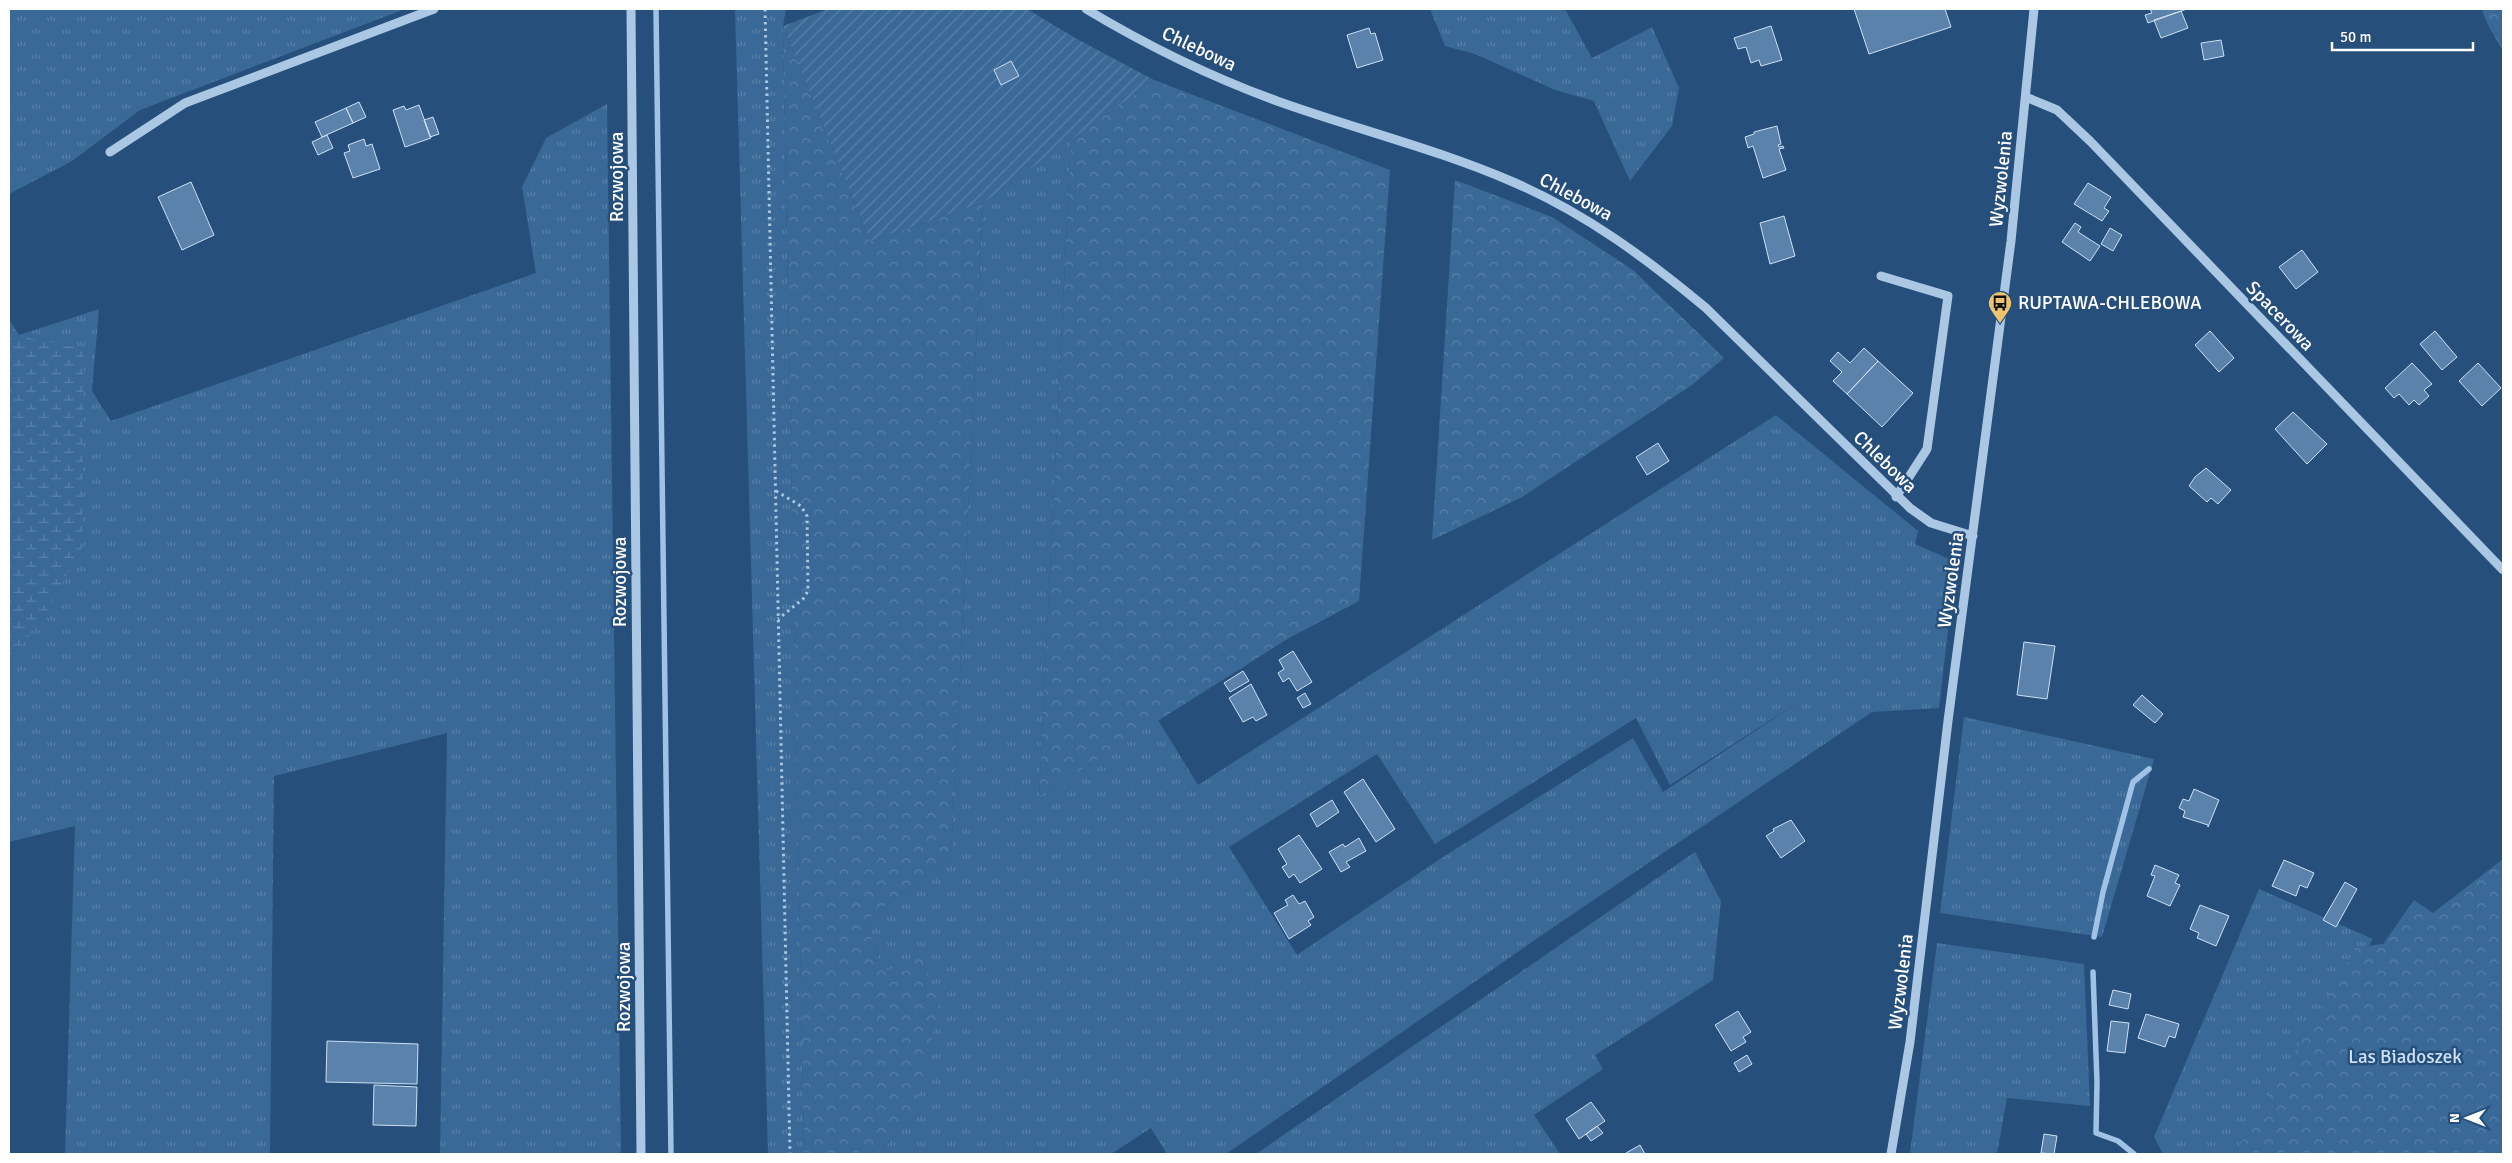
<svg xmlns="http://www.w3.org/2000/svg" width="2512" height="1163" font-family="Signika,sans-serif">
<style>
.grass{fill:url(#grass-tufts);fill-rule:evenodd}
.forest{fill:url(#forest-crowns)}
.wetland{fill:url(#wetland-marsh)}
.garden{fill:url(#garden-furrows)}
.lines{fill:none;stroke-linecap:round;stroke-linejoin:round}
.stream{stroke:#9fc2e5;stroke-width:5.5}
.building{fill:#5a82ab;stroke:#cde0f4}
.path{stroke:#aac7e4;stroke-width:3;stroke-dasharray:2.5 4;stroke-linecap:butt}
.minor{stroke:#aac7e4;stroke-width:9}
.labels{text-anchor:middle;dominant-baseline:central;stroke-width:5;stroke-linejoin:round;paint-order:stroke}
.street-label{font-size:19px;fill:#fff;stroke:#264f7b}
.poi-label{font-size:19px;fill:#fff;stroke:#264f7b;text-anchor:start}
.park-label{font-size:19px;fill:#cde0f4;stroke:#264f7b}
</style>
<defs>
<pattern id="grass-tufts" width="24" height="20" patternUnits="userSpaceOnUse" patternTransform="scale(1.25)"><rect width="24" height="20" fill="#3a6998"/><path d="M3 7l-1-3M5 7V3M7 7l1-3M15 17l-1-3M17 17v-4M19 17l1-3" fill="none" stroke="#5880a7"/></pattern>
<pattern id="forest-crowns" width="20" height="18" patternUnits="userSpaceOnUse" patternTransform="scale(1.25)"><rect width="20" height="18" fill="#3a6998"/><path d="M2 6a3 3 0 1 1 6 0M12 15a3 3 0 1 1 6 0" fill="none" stroke="#5880a7"/></pattern>
<pattern id="wetland-marsh" width="20" height="14" patternUnits="userSpaceOnUse" patternTransform="scale(1.25)"><rect width="20" height="14" fill="#3a6998"/><path d="M1 5h8M5 5V1M11 12h8M15 12V8" fill="none" stroke="#5880a7"/></pattern>
<pattern id="garden-furrows" width="10" height="10" patternUnits="userSpaceOnUse" patternTransform="scale(1.25)"><rect width="10" height="10" fill="#3a6998"/><path d="M-1 1l2-2M0 10L10 0M9 11l2-2" fill="none" stroke="#5880a7"/></pattern>
</defs>
<rect width="100%" height="100%" fill="#264f7b"/>
<path class="grass" d="M9,9H405L140,110L72,161L9,194Z
M735,9H786L783,26L792,504L798,508L802,595L794,601L804,1154H768Z
M1430,9H1565L1592,58L1652,27L1679,88L1672,126L1630,181L1594,101L1555,90L1475,54L1445,46Z
M607,104L621,1154H440L447,733L274,776L270,1154H65L75,826L9,842V320L19,335L99,309L92,391L111,421L536,273L522,187L546,138Z
M1071,139L1039,796L1158,720L1198,785L1776,415L1918,531L1915,544L1956,562L1939,708L1872,712L1561,922L1226,1154H1167L1151,1128L1111,1154H877L915,1116L884,973L865,921L951,856L983,203ZM1808,696L1663,792L1633,738L1443,857L1297,955L1229,847L1377,754L1435,844L1636,718L1670,785Z
M1964,717L2154,759L2102,937L1940,913Z
M1695,852L1721,901L1713,980L1595,1055L1603,1069L1534,1115L1560,1154H1256Z
M2259,889L2373,939L2235,1154H2163L2154,1137Z
M1937,943L2084,964L2090,1106L2007,1098L1997,1154H1910Z"/>
<path class="forest" d="M2485,9H2503V51L2489,27L2482,11Z
M783,26L870,241L983,203L951,856L865,921L884,972L921,955L939,1004L915,1116L877,1154H804Z
M1154,80L1390,170L1359,601L1289,638L1039,796L1071,139Z
M1455,180L1552,217L1633,270L1724,358L1692,385L1522,497L1432,540Z
M2503,859V1154H2235L2356,947L2383,944L2414,900L2433,913Z"/>
<path class="wetland" d="M9,320L19,336L84,349L82,547L43,618L9,661Z"/>
<path class="garden" d="M828,9H1027L1077,39L1154,80L983,203L870,241L783,26Z"/>
<g class="lines">
<path class="stream" d="M656,9L671,1154
M2094,937L2103,892L2133,782L2149,769
M2093,972L2097,1082L2096,1133L2118,1141L2134,1154"/>
</g>
<path class="building" d="M1854,9H1945L1951,27L1869,54Z
M2150,9H2187L2148,23L2145,15L2152,13Z
M2181,11L2188,28L2161,38L2154,20Z
M1771,26L1782,60L1761,66L1759,60L1751,63L1746,47L1738,49L1734,38Z
M1369,28L1371,34L1375,33L1383,60L1357,68L1347,35Z
M2221,40L2224,56L2204,60L2201,43Z
M1011,61L1019,76L1001,85L994,70Z
M359,102L366,117L353,123L346,108Z
M419,105L431,138L405,147L393,110L404,106L406,110Z
M346,108L353,123L322,137L315,122Z
M433,117L439,134L430,137L424,120Z
M1777,126L1781,144L1778,145L1779,147L1783,146L1784,148L1779,149L1786,170L1763,178L1753,146L1748,148L1745,137L1754,134V132Z
M327,135L333,148L318,155L312,142Z
M364,139L366,146L372,144L380,169L353,178L344,153L350,151L348,145Z
M191,182L214,235L182,250L158,197Z
M2088,183L2111,197L2104,208L2109,211L2102,221L2074,204Z
M1784,216L1795,256L1770,264L1760,223Z
M2075,223L2081,227L2078,232L2100,246L2090,261L2062,242Z
M2110,228L2122,235L2113,251L2101,244Z
M2302,250L2318,272L2296,289L2279,267Z
M2210,331L2234,358L2219,372L2195,345Z
M2435,331L2457,357L2442,370L2420,344Z
M1864,348L1878,361L1847,394L1833,381L1842,372L1830,361L1838,352L1850,363Z
M1878,361L1913,393L1882,427L1847,394Z
M2412,363L2432,384L2424,390L2429,396L2419,405L2414,400L2409,405L2399,394L2394,398L2385,388Z
M2478,363L2501,388L2482,406L2459,381Z
M2293,412L2327,444L2307,464L2275,429Z
M1658,443L1669,461L1647,475L1636,457Z
M2206,468L2231,490L2218,504L2211,498L2207,502L2189,486L2195,477Z
M2024,642L2055,646L2047,699L2017,695Z
M1293,651L1312,682L1297,691L1289,678L1283,682L1278,673L1284,669L1279,660Z
M1243,671L1249,681L1230,692L1224,683Z
M1251,684L1267,715L1256,721L1253,717L1243,722L1229,698Z
M1305,693L1311,704L1303,708L1297,698Z
M2142,695L2163,714L2155,723L2133,705Z
M1363,779L1395,829L1376,842L1344,792Z
M2194,789L2219,800L2208,827V825L2183,817L2185,811L2179,808L2183,799L2189,801Z
M1332,800L1339,812L1317,827L1310,814Z
M1791,820L1805,841L1781,858L1766,836L1774,831L1773,829Z
M1299,835L1322,869L1300,883L1294,874L1289,878L1282,867L1287,864L1278,849Z
M1359,838L1366,851L1346,862L1350,867L1341,872L1329,852L1343,844L1345,847Z
M2284,860L2314,873L2307,888L2300,885L2296,896L2272,886Z
M2155,865L2179,875L2175,883L2180,885L2170,906L2147,896L2155,876L2151,875Z
M2345,882L2357,889L2336,927L2323,920Z
M1293,895L1299,904L1305,901L1314,917L1308,921L1311,925L1289,939L1274,913L1288,905L1285,900Z
M2200,905L2229,916L2216,946L2197,938L2199,933L2190,929Z
M2113,990L2131,994L2128,1009L2109,1005Z
M1738,1011L1751,1032L1743,1037L1746,1042L1731,1051L1715,1025Z
M2146,1014L2179,1024L2175,1038L2169,1036L2165,1047L2138,1038Z
M2111,1021L2129,1023L2125,1053L2107,1051Z
M327,1041L418,1044L417,1084L326,1082Z
M1747,1055L1752,1064L1739,1072L1734,1063Z
M374,1085L417,1087L416,1126L373,1125Z
M1591,1102L1605,1121L1579,1139L1566,1119Z
M1597,1126L1603,1133L1591,1141L1586,1134Z
M2044,1134L2057,1136L2054,1154L2041,1153Z
M1640,1145L1645,1154H1627L1626,1153Z"/>
<g class="lines">
<path class="path" d="M765,9L790,1154
M776,491L801,506L807,516L808,591L803,599L778,619"/>
<path class="minor" d="M631,9L641,1154
M1086,9C1146,45 1211,77 1277,101C1355,129 1437,149 1513,182C1585,213 1646,258 1706,308L1910,508L1931,523L1973,536
M2026,97L2057,110L2090,141L2503,570
M110,152L185,103L434,9
M1881,276L1948,296L1927,449L1896,497
M1891,1154L1910,1042L1948,721L2011,241L2034,9"/>
</g>
<defs>
<g id="bus-pin" transform="scale(1.25)"><path d="M0 17L-7.5 6A9.5 9.5 0 1 1 7.5 6Z" fill="#edc36f" stroke="#264f7b"/><path d="M-5-6H5V4H4V6H2V4H-2V6H-4V4H-5ZM-3.5-4V0h7V-4ZM-3.5 1.2v1.5H-2V1.2ZM2 1.2v1.5H3.5V1.2Z" fill="#111"/></g>
</defs>
<g fill-rule="evenodd">
<use href="#bus-pin" x="2000" y="303"/>
</g>
<g class="labels">
<g class="street-label">
<text transform="translate(1199 49) rotate(25)">Chlebowa</text>
<text transform="translate(617 177) rotate(-90)">Rozwojowa</text>
<text transform="translate(2001 179) rotate(-84)">Wyzwolenia</text>
<text transform="translate(1576 197) rotate(28)">Chlebowa</text>
<text transform="translate(2280 316) rotate(46)">Spacerowa</text>
<text transform="translate(1885 462) rotate(44)">Chlebowa</text>
<text transform="translate(1951 580) rotate(-82)">Wyzwolenia</text>
<text transform="translate(620 582) rotate(-90)">Rozwojowa</text>
<text transform="translate(1901 982) rotate(-83)">Wyzwolenia</text>
<text transform="translate(624 987) rotate(-90)">Rozwojowa</text>
</g>
<g class="poi-label">
<text x="2018" y="303">RUPTAWA-CHLEBOWA</text>
</g>
<g class="park-label">
<text x="2405" y="1057">Las Biadoszek</text>
</g>
</g>
<rect width="2512" height="1163" fill="none" stroke="#ffffff" stroke-width="20"/>
<g transform="translate(2467 1118) rotate(270)" stroke="#264f7b" stroke-width="4" paint-order="stroke">
<path d="M0-4L9 19L0 12L-9 19Z" fill="#ffffff"/>
<text y="-8" font-size="14" font-weight="bold" text-anchor="middle" fill="#ffffff">N</text>
</g>
<path d="M2332 42v8h141v-8" fill="none" stroke="#ffffff" stroke-width="2.5"/>
<text x="2340" y="42" font-size="15" fill="#ffffff" stroke="#264f7b" stroke-width="4" paint-order="stroke">50 m</text>
</svg>
